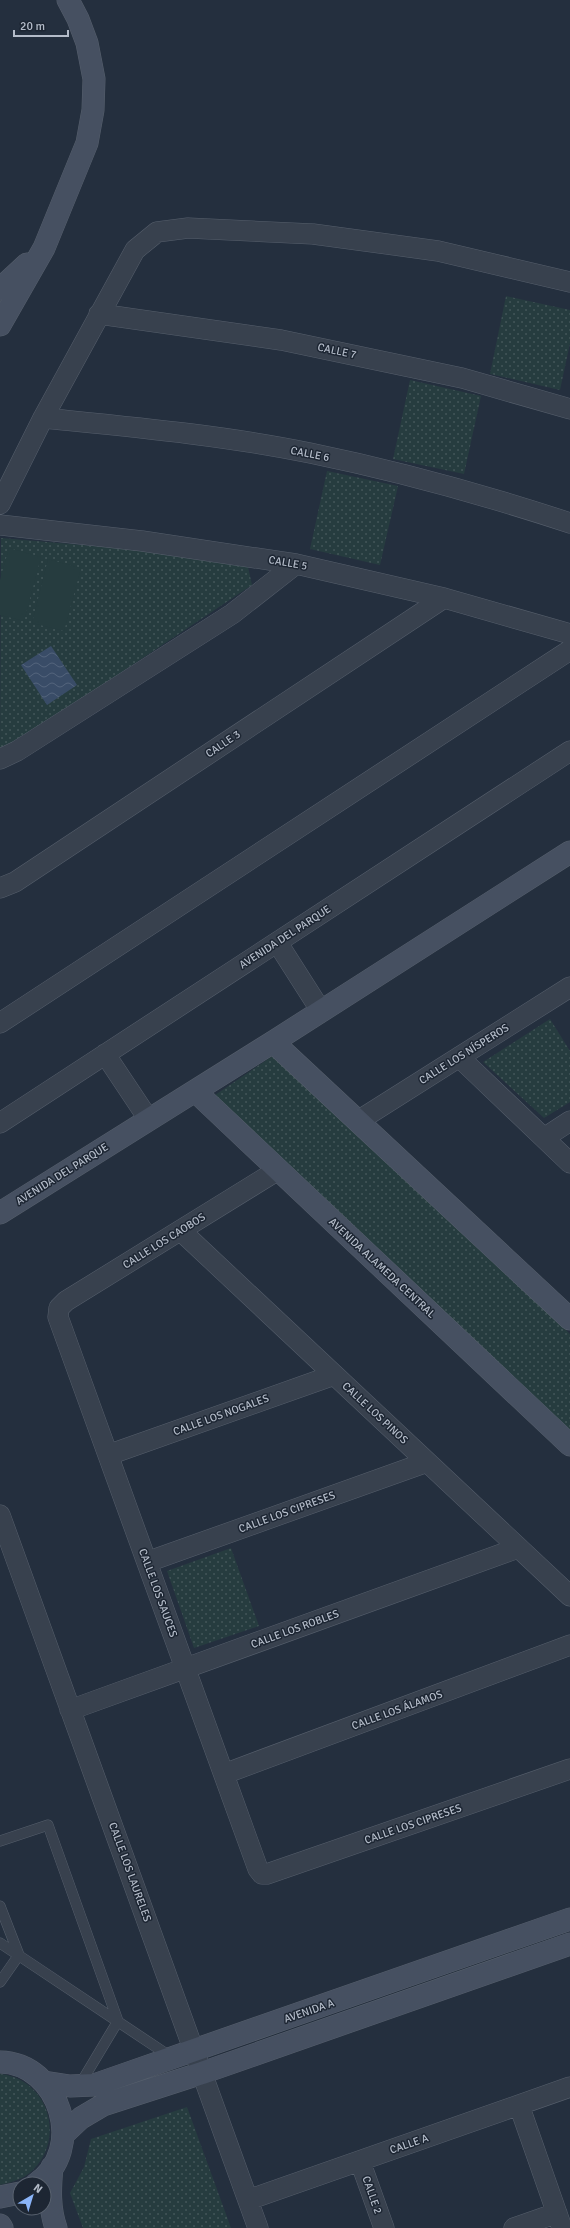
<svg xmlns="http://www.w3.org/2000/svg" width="570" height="2228" font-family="Signika,sans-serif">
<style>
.park{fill:url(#park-dots)}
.pitch{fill:#263c3f}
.water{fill:url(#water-waves)}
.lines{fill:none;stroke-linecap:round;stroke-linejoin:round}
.lane-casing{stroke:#565f6c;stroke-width:11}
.street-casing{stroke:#565f6c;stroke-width:21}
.secondary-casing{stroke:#565f6c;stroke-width:23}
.lane{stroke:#38414e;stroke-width:10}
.street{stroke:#38414e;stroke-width:20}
.secondary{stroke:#465061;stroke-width:22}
.labels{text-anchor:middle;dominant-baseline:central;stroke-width:3;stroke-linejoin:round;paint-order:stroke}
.street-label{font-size:11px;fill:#b4bcc9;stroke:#1d2633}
</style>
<defs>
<pattern id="park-dots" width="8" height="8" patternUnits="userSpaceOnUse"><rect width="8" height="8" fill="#263c3f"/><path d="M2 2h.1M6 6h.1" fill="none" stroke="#435659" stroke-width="1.8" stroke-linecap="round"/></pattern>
<pattern id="water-waves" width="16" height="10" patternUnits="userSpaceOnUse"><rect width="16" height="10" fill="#394c67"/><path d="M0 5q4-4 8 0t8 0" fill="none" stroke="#53647b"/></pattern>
</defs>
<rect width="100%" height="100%" fill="#242f3e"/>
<path class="park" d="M506,296L570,310V343L560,390L490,374Z
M410,380L481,396L464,474L393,459Z
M327,471L398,486L380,565L310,549Z
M1,538L129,549L237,562L248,567L252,585L92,692L0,750Z
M550,1019L570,1051V1102L544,1118L483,1062Z
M274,1055L570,1334V1431L215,1095Z
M231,1548L259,1626L194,1648L167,1571Z
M0,2074C48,2079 66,2137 33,2170C24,2179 12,2182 0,2185Z
M187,2107L231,2228H83L70,2193L84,2167L91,2139Z"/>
<path class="pitch" d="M9,548L41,557L24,621L0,615V580Z
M48,559L81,568L64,631L32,623Z"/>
<path class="water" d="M51,646L77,685L47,705L21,665Z"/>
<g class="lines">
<g class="lane-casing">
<path id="lane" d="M0,1841L48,1825L118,2021
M0,1906L19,1955
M0,1943L171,2057
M0,1982L19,1955
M79,2086L118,2021"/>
</g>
<g class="street-casing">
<path id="street" d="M99,314L281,340L462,378L570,409
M43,418C132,427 222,435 310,453C398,471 485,495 570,523
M0,504L43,418L135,250L157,232L188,228L313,234L438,251L570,282
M0,525L142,541L296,564L444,598L570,634
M0,759L17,751L232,614L296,564
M0,888L15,882L444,598
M277,942L321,1011
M0,1023L570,650
M105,1054L149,1120
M459,1057L570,1163
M358,1121L570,987
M0,1123L570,751
M544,1138L570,1121
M278,1170L66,1301L59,1308L58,1317L258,1869L262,1874H267L570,1769
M181,1231L570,1596
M108,1455L334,1375
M0,1515L258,2228
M147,1562L427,1462
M70,1710L518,1548
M224,1774L570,1645
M519,2105L562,2228
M360,2161L384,2228
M248,2200L570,2087
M514,2228L557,2213"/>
</g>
<g class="secondary-casing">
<path id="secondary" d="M0,289L27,264
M0,325L44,248L87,143L93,110L94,79L87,43L78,19L68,0
M273,1042L570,1319
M195,1091L570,1445
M0,1213L273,1042L570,852
M0,2062C60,2063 87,2150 36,2184
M44,2082L70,2086L94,2085L570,1919
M64,2134L81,2118L103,2105L202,2073L570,1944
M52,2167C50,2188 49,2208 56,2228
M0,2197L20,2193
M0,2225L2,2228"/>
</g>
<use href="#lane" class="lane"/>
<use href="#street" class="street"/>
<use href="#secondary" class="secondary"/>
</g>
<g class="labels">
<g class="street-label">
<text transform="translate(337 351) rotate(12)">CALLE 7</text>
<text transform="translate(310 454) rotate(11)">CALLE 6</text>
<text transform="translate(288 563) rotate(10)">CALLE 5</text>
<text transform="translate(223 744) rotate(-34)">CALLE 3</text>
<text transform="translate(285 937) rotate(-33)">AVENIDA DEL PARQUE</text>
<text transform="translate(464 1054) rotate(-32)">CALLE LOS NÍSPEROS</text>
<text transform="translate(62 1174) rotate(-32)">AVENIDA DEL PARQUE</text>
<text transform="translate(164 1241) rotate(-32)">CALLE LOS CAOBOS</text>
<text transform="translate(382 1268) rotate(43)">AVENIDA ALAMEDA CENTRAL</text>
<text transform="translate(375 1413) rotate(43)">CALLE LOS PINOS</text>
<text transform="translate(221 1415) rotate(-20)">CALLE LOS NOGALES</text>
<text transform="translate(287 1512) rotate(-20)">CALLE LOS CIPRESES</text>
<text transform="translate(158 1593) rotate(70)">CALLE LOS SAUCES</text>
<text transform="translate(295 1629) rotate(-20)">CALLE LOS ROBLES</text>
<text transform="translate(397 1710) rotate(-20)">CALLE LOS ÁLAMOS</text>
<text transform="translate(413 1824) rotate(-19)">CALLE LOS CIPRESES</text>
<text transform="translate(130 1872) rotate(70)">CALLE LOS LAURELES</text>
<text transform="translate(309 2011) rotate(-19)">AVENIDA A</text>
<text transform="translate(409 2144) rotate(-19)">CALLE A</text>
<text transform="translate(372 2195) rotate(71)">CALLE 2</text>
</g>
</g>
<g transform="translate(32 2196) rotate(38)"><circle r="19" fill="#1d2633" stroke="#59626f"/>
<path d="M0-3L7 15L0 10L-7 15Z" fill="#8ab4f8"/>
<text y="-6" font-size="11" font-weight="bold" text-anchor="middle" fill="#b4bcc9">N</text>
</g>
<path d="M14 30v6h54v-6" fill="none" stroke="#b4bcc9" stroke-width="2"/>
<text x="20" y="30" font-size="12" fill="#b4bcc9" stroke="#1d2633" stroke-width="3" paint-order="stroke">20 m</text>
</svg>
